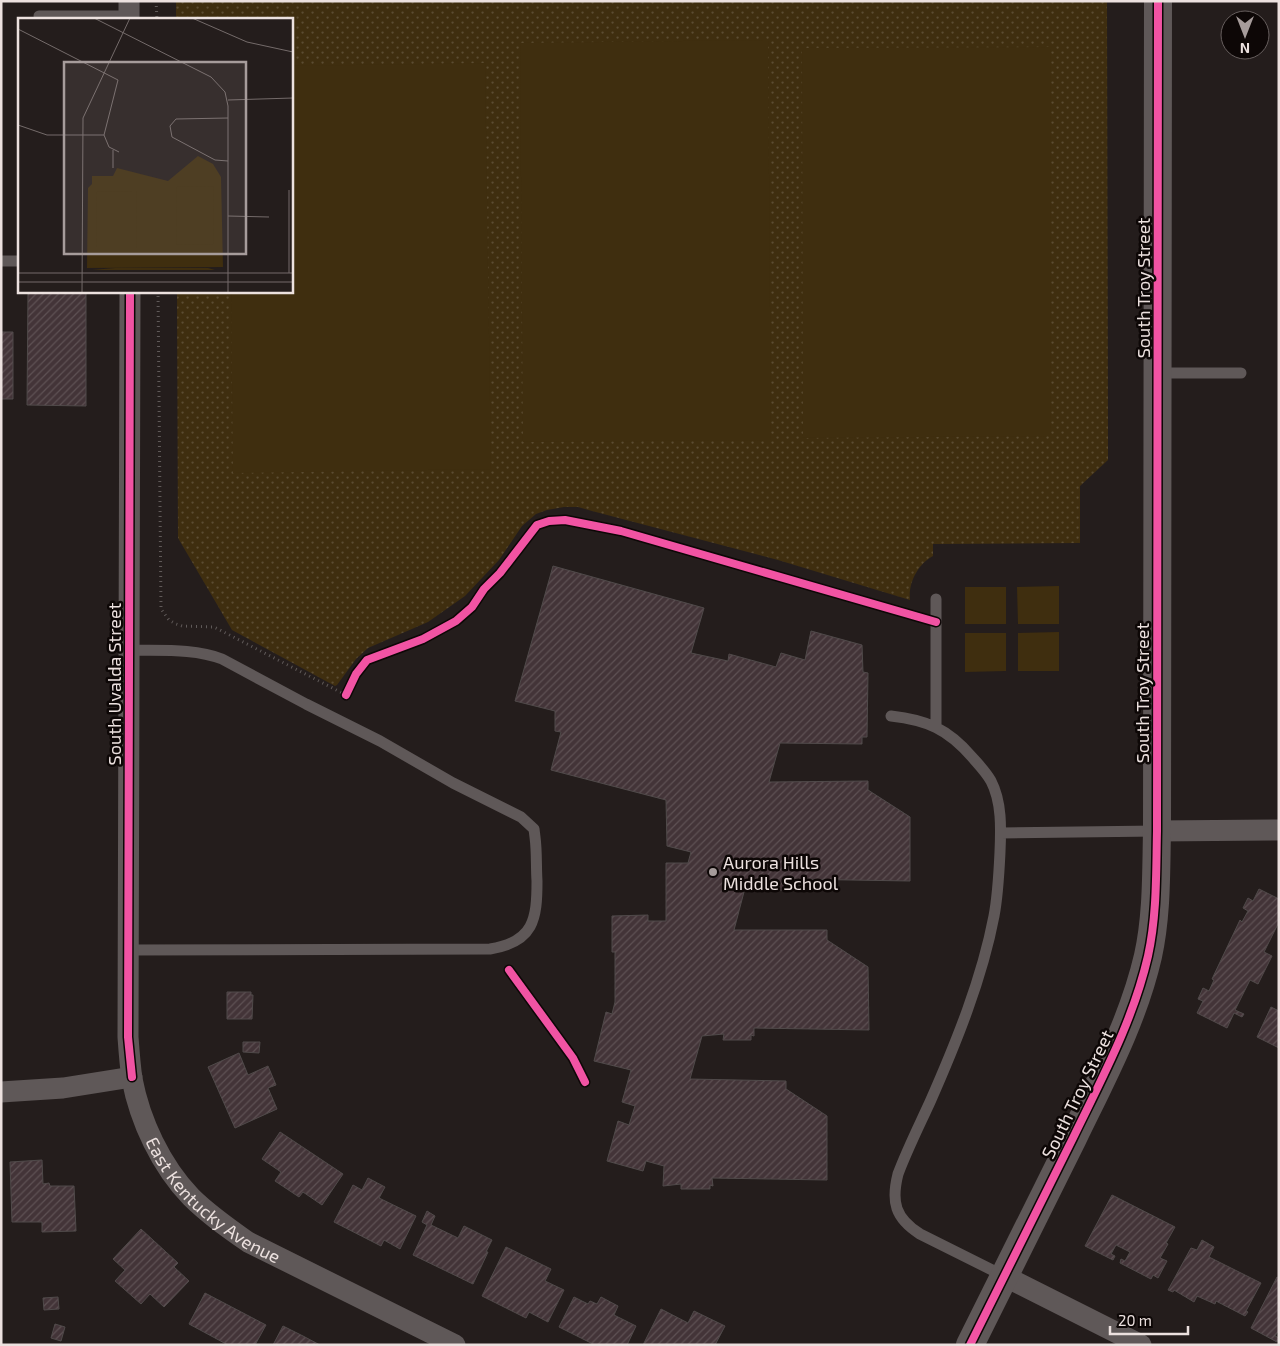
<svg xmlns="http://www.w3.org/2000/svg" width="1280" height="1346" font-family="'Exo 2',sans-serif">
<style>
.grass{fill:url(#grass-dots)}
.green{fill:#3f2e0f}
.building{fill:url(#building-hatch);stroke:#504a4a}
.lines{fill:none;stroke-linecap:round;stroke-linejoin:round}
.path{stroke:#605a59;stroke-width:3;stroke-dasharray:1 4;stroke-linecap:butt}
.service{stroke:#5f5858;stroke-width:11}
.minor{stroke:#5f5858;stroke-width:21}
.tertiary{stroke:#5f5858;stroke-width:28}
.cycleway-casing{stroke:#0d0706;stroke-width:11}
.cycleway{stroke:#f153a3;stroke-width:8}
.poi-dot{fill:#a69c9b;stroke:#0d0706;stroke-width:2}
.labels{text-anchor:middle;dominant-baseline:central;stroke-width:5;stroke-linejoin:round;paint-order:stroke}
.street-label{font-size:18px;fill:#ece1df;stroke:#0d0706}
.poi-label{font-size:18px;fill:#ece1df;stroke:#0d0706;text-anchor:start}
.inset-road{fill:none;stroke:#746b6a;stroke-width:1}
.view{fill:#a69c9b;fill-opacity:0.15;stroke:#a69c9b;stroke-width:2.5}
.inset-edge{fill:none;stroke:#ece1df;stroke-width:2.5}
</style>
<defs>
<pattern id="grass-dots" width="8" height="8" patternUnits="userSpaceOnUse" patternTransform="scale(1.25)"><rect width="8" height="8" fill="#3f2e0f"/><path d="M2 2h.1M6 6h.1" fill="none" stroke="#5b4c32" stroke-width="1.8" stroke-linecap="round"/></pattern>
<pattern id="building-hatch" width="6" height="6" patternUnits="userSpaceOnUse" patternTransform="scale(1.25)"><rect width="6" height="6" fill="#433438"/><path d="M-1 1l2-2M0 6l6-6M5 7l2-2" fill="none" stroke="#5e5154"/></pattern>
</defs>
<rect width="100%" height="100%" fill="#241d1c"/>
<path class="grass" d="M176,1H1107L1108,460L1080,486V543L933,544V556C918,564 908,583 910,600L778,560L592,511L578,507H564L547,510L536,514L522,526L499,560L465,596L428,622L368,648L356,659L337,685L335,686L232,630L178,538L177,291H291V19H176Z"/>
<path class="green" d="M768,40L771,440L523,442L520,43Z
M1050,47L1051,436L803,438L802,48Z
M485,63L491,469L233,473L231,291H291V66Z
M1059,586V624H1018L1017,587Z
M965,587H1006V624H965Z
M1059,632V671H1018V633Z
M965,633H1006V671L965,672Z"/>
<path class="building" d="M28,291H86V406L27,405Z
M1,332H13V399H1Z
M553,566L704,608L691,653L728,661L729,654L776,667L781,653L805,660L811,631L862,645L863,672L868,673L867,737H862V744L780,743L769,782L868,781V790L910,817V881L792,879V890H764V887L745,888L734,930H827V940L868,967L869,1030L754,1028V1036L751,1035V1040H723L724,1034L702,1036L690,1079L786,1081V1089L827,1116V1180L712,1178L713,1186L710,1185V1189H681V1184L663,1186L664,1166L646,1161L643,1171L607,1161L618,1121L629,1125L635,1106L622,1102L631,1070L594,1061L606,1012L612,1014L615,1002V952H612V916L648,915V921H666V863H688L691,852L667,846L666,800L551,770L561,732L555,731V711L515,701Z
M1259,889L1279,899V922L1264,952L1272,956L1258,984L1250,980L1235,1010L1244,1014L1242,1017L1234,1013L1227,1028L1197,1013L1203,1001L1198,999L1203,988L1209,991L1214,980L1212,979L1240,920L1242,922L1248,911L1243,908L1248,898L1253,901Z
M227,992H251V995H253L252,1019H227Z
M1271,1007L1279,1011V1048L1257,1037Z
M243,1042H260L259,1053L243,1052Z
M239,1053L248,1075L268,1066L276,1085L268,1088L277,1109L235,1128L208,1067Z
M280,1132L343,1174L322,1205L303,1192L299,1197L275,1181L281,1172L262,1159Z
M42,1160L43,1184L49,1183L50,1186H74L76,1231L42,1232V1222H12L10,1162Z
M368,1178L385,1187L379,1198L416,1216L400,1249L384,1240L381,1246L334,1222L353,1185L362,1190Z
M1112,1195L1175,1227L1166,1243L1168,1244L1160,1258L1167,1261L1158,1278L1153,1275L1151,1279L1120,1263L1121,1259L1125,1261L1130,1252L1116,1245L1111,1254L1115,1256L1113,1260L1085,1246Z
M427,1211L435,1216L431,1225L458,1238L464,1226L492,1240L486,1252H488L473,1284L413,1255L427,1225L422,1222Z
M141,1229L178,1263L174,1267L189,1281L164,1307L150,1294L141,1304L115,1281L125,1270L113,1259Z
M1202,1240L1214,1247L1209,1257L1261,1283L1246,1311L1248,1312L1245,1316L1216,1301L1215,1304L1197,1296L1194,1302L1174,1290L1173,1292L1168,1290L1191,1248L1197,1250Z
M506,1247L551,1269L545,1281L564,1290L548,1322L529,1312L526,1318L482,1296Z
M1277,1277L1279,1278V1330L1275,1336L1279,1338L1277,1342L1251,1328Z
M205,1293L266,1325L255,1345H228L189,1324Z
M58,1297L59,1309L44,1310L43,1298Z
M574,1297L588,1304L590,1301L597,1304L601,1297L618,1306L614,1315L636,1326L627,1345H595L559,1327Z
M661,1309L688,1323L694,1311L725,1326L715,1345H643Z
M55,1324L65,1327L61,1341L51,1338Z
M283,1326L303,1336L320,1345H273Z"/>
<g class="lines">
<path class="path" d="M156,1L157,19
M158,291L161,609L169,620L176,624L182,626L214,627L346,695"/>
<path class="service" d="M39,16H129
M1,261H19
M1158,373H1241
M891,716C927,720 948,729 972,757C979,765 986,772 991,781C1002,802 1001,829 1000,852C999,873 998,895 994,916C982,979 956,1043 930,1102C919,1126 907,1150 898,1174C891,1202 895,1218 920,1234L1004,1276
M936,727V599
M1001,833L1157,831
M128,950L490,949C534,942 537,919 537,881C536,866 537,852 535,837L534,829L521,817L453,783L380,741L306,704L222,659C194,648 159,651 129,650"/>
<g class="minor">
<path d="M129,1V19"/>
<path id="s1" d="M130,291L128,1037C129,1051 130,1065 132,1079C140,1121 161,1166 191,1197C208,1214 228,1228 248,1242L455,1345"/>
<path d="M1157,831L1279,830"/>
<path d="M1,1092L63,1088L132,1077"/>
<path d="M1004,1276L1141,1345"/>
</g>
<path class="tertiary" d="M970,1345C1004,1276 1038,1207 1073,1138C1102,1078 1133,1021 1148,956C1157,915 1156,873 1157,831L1158,1"/>
<g class="cycleway-casing">
<path id="cycleway" d="M130,291L128,1037L132,1077
M346,695L356,674L367,660L423,639L456,621L472,607L484,589L500,573L537,525L549,521L565,520L621,531L936,622
M509,970L573,1058L585,1082
M970,1345C1004,1276 1038,1207 1073,1138C1102,1078 1133,1021 1148,956C1157,915 1156,873 1157,831L1158,1"/>
</g>
<use href="#cycleway" class="cycleway"/>
</g>
<circle class="poi-dot" cx="713" cy="872" r="5"/>
<g class="labels">
<g class="street-label">
<text transform="translate(1143 288) rotate(-90)">South Troy Street</text>
<text transform="translate(114 684) rotate(-90)">South Uvalda Street</text>
<text transform="translate(1142 693) rotate(-90)">South Troy Street</text>
<text transform="translate(1077 1094) rotate(-64)">South Troy Street</text>
<text stroke="none"><textPath href="#s1" startOffset="940">East Kentucky Avenue</textPath></text>
</g>
<g class="poi-label">
<text x="723" y="862">Aurora Hills<tspan x="723" dy="21">Middle School</tspan></text>
</g>
</g>
<g transform="translate(18 18)">
<rect width="275" height="275" fill="#241d1c"/>
<path d="M180,138L195,146L203,159L205,249L69,250L70,170L74,166V158H95L99,150L150,163ZM97,250H190L197,252H74Z" fill="#3f2e0f"/>
<path d="M195,168L196,226L159,227L158,169ZM114,173V229H79L78,174ZM118,173H154V230H119Z" fill="#3f2e0f"/>
<path class="inset-road" d="M76,0L193,59L207,74L210,88V275M174,0L229,24L275,34M0,11L100,62L86,117L91,129L101,134M210,82L275,80M0,107L29,117H86M210,143L197,142L154,119L152,108L158,101L210,100M95,150V132M271,172V255M210,198L251,199M0,255H275M0,264H275M64,275L65,100L112,0"/>
<path class="view" d="M46,44H228V236H46Z"/>
<rect width="275" height="275" class="inset-edge"/>
</g>
<rect width="1280" height="1346" fill="none" stroke="#ece1df" stroke-width="5"/>
<g transform="translate(1245 35) rotate(180)"><circle r="24" fill="#0d0706" stroke="#665e5d"/>
<path d="M0-4L9 19L0 12L-9 19Z" fill="#a69c9b"/>
<text y="-8" font-size="14" font-weight="bold" text-anchor="middle" fill="#ece1df">N</text>
</g>
<path d="M1110 1326v8h78v-8" fill="none" stroke="#ece1df" stroke-width="2.5"/>
<text x="1118" y="1326" font-size="15" fill="#ece1df" stroke="#0d0706" stroke-width="4" paint-order="stroke">20 m</text>
</svg>
